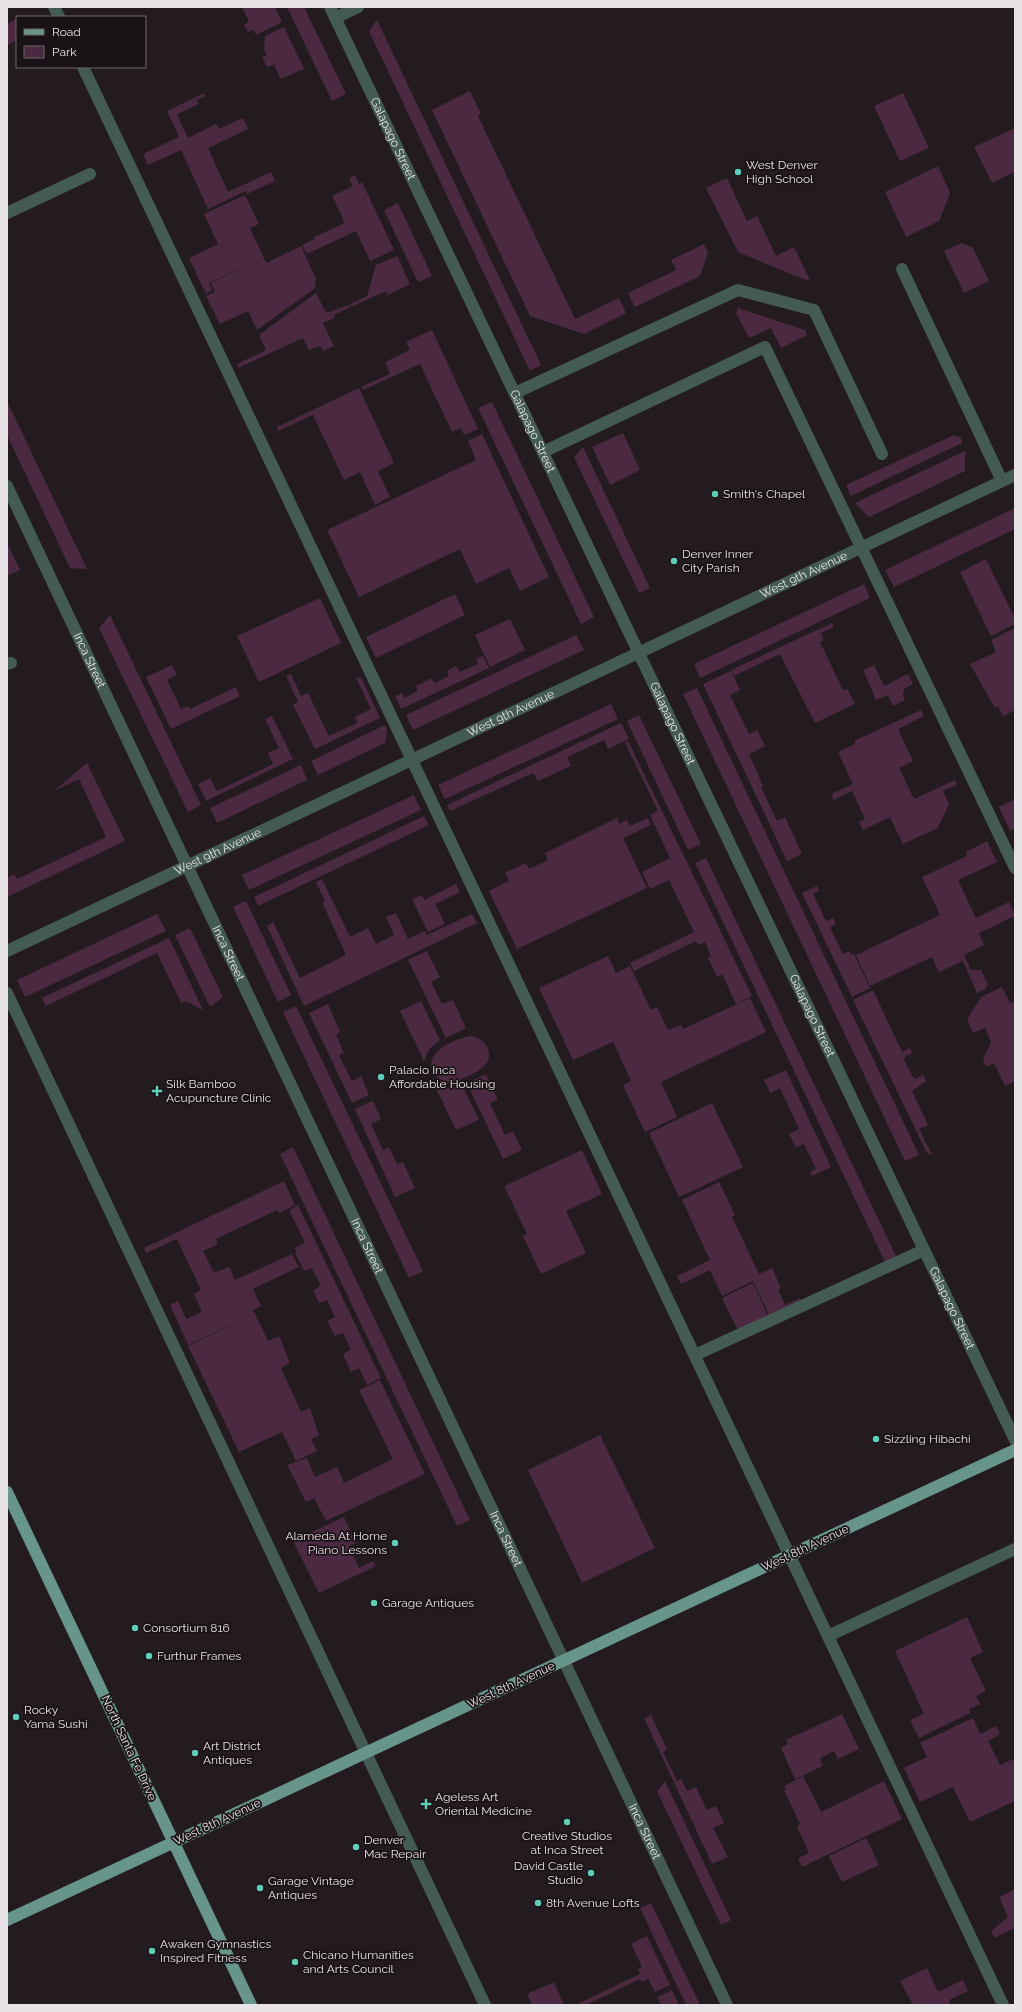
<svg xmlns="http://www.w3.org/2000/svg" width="1022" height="2012" font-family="Raleway,sans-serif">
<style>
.green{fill:#4b2a41}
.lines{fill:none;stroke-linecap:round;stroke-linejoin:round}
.minor{stroke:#445a54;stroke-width:12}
.major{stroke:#67958b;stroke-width:12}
.poi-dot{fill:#5eceb8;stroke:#191217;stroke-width:1.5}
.labels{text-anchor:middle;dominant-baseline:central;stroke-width:3.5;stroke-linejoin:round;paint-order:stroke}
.street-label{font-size:12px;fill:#e8e3e6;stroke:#191217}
.poi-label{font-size:12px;fill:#e8e3e6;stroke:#191217;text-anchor:start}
</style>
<rect width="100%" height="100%" fill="#231b20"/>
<path class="green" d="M242,7H275L282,22L256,35L254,30L248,32L244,25L249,22Z
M287,7H304L346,94L332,101Z
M17,19V40L7,45V24Z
M377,20L541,365L530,371L369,31Z
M284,27L304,69L281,79L274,65L267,67L262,57L267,55L264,49L265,36Z
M470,91L481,114L478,116L575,319L619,298L626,313L584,334L530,316L432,110Z
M204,93L205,96L197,100L199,104L177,114L188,138L216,124L219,129L243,118L248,129L208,148L228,192L271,172L275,181L247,194L246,191L208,209L181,150L148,165L143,154L179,137L167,111Z
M903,93L929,148L900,161L874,106Z
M1015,128V172L992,183L974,147Z
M938,166L950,193L939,221L906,237L885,192Z
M355,175L359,184L362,182L394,250L370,261L356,231L307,254L302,245L315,239L314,237L345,223L332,196L353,186L349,178Z
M727,178L747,221L757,216L776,256L794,247L810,280L808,281L738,252L706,188Z
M245,195L259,224L250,228L266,263L301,246L316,279L315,288L257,330L248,311L220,324L206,296L215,292L211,283L259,260L209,283L212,290L206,294L189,258L218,244L204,214Z
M398,203L432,276L418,282L384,210Z
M962,243L973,248L989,281L964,293L944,251Z
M704,244L708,253L700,276L635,307L628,293L676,270L671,260Z
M397,256L410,284L388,295L386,291L351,307L350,304L367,296L376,265Z
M316,293L326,313L349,305L350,307L334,315L335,318L323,323L334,346L323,351L320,346L309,350L303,338L238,368L237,364L266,350L259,335Z
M738,308L805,330L807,335L781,348L771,328L749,338L736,313Z
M432,330L478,429L464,435L461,428L452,432L420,364L363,390L361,387L390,374L385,362L410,350L406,342Z
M359,388L394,463L378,471L390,497L375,505L360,472L344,480L313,415L278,431L277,427Z
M7,401L87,569L70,568L7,435Z
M492,402L594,617L581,624L478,408Z
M623,433L640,470L610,485L592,447Z
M482,434L549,577L520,591L509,568L476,584L460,549L359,597L327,530L476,460L468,441Z
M954,435L961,438L962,443L851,496L846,485Z
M583,447L650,588L639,593L574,457Z
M965,451V471L869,517L855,503Z
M1015,508V529L894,587L885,570Z
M7,543L20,570L7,576Z
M986,559L1015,619V624L991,636L960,572Z
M864,584L870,598L700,678L694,664Z
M455,594L465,615L376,658L366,637Z
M320,598L341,643L259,682L237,636Z
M110,615L201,805L188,812L99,628Z
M510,619L525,650L490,667L475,635Z
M832,623L834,627L821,633L824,640L820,642L843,690L847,689L855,704L815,723L780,654L734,676L731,670Z
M1015,628V710L1003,716L998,706L995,708L970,664L996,652L991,640Z
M576,635L584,650L413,730L406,715Z
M483,656L489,668L401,709L395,696L402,693L404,698L418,691L416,686L432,678L435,683L449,676L447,671L456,666L460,672L478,664L476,659Z
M172,665L177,675L167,680L181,709L188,706L190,709L236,687L240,696L171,729L146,677Z
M874,665L884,686L908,674L913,684L904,689L903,695L905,700L893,706L888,695L876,700L863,670Z
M731,671L740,690L730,695L749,734L757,730L765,746L749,754L763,786L761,787L777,821L785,817L802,854L787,861L703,684Z
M291,674L301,696L308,693L329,736L357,723L355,717L371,709L356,678L361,677L380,718L315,749L293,705L298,702L286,676Z
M697,688L919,1155L905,1161L683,694Z
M611,704L618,719L445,799L438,785Z
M921,710L924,716L898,729L913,761L899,768L914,799L955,780L957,785L943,791L949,804L938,828L903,844L890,817L863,830L859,822L865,819L852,791L834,800L831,794L853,784L838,752L855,744L854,741Z
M639,715L701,844L688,850L627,721Z
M272,716L293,759L206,801L198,784L210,778L217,791L273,764L268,753L279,748L265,719Z
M621,723L629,739L608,749L604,740L567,757L571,766L538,781L533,773L450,811L447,805Z
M385,725L387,729L385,743L318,775L311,761Z
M628,741L752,996L736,1004L722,974L717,977L708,958L711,956L705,942L698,945L696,941L634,971L630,963L694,932L669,880L650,889L642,872L670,858L650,815L658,811L625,743Z
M87,763L125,841L7,897V878L14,874L17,879L106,837L79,779L54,791Z
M301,765L307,780L217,823L210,808Z
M414,795L421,810L249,890L242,875Z
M1015,799V828L1010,831L999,807Z
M424,816L429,825L258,906L254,897Z
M617,818L619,824L627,820L630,826L648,818L651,825L623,838L647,888L517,949L489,891L509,881L505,873L526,863L529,869L548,860L545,853Z
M987,841L997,862L958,880L976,918L1009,902L1015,916L979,933L984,945L964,955L971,970H981L988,985L985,989L977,993L963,961L939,972L932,957L870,986L856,955L940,915L922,877L967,856L966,852Z
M706,858L896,1256L885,1262L695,863Z
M322,879L350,937L368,928L376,944L394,935L386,917L396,913L408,939L425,931L427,935L472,914L477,923L304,1006L267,926L273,922L300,978L346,955L322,902L325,901L316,882Z
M456,884L460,892L435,904L445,924L428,932L412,899L422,895L424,900Z
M817,886L819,891L813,894L826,921L833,918L836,924L830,927L843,954L850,951L851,955L854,954L870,988L852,997L802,893Z
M246,901L291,995L278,1002L233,907Z
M157,914L166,931L25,997L17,980Z
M190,928L223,997L210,1007L175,935Z
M169,938L203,1010L186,1001L181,1003L157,953L46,1006L42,998Z
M427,951L440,977L431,982L442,1004L453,1000L466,1028L446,1038L408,960Z
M608,956L616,973L630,966L651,1010L657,1007L668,1030L681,1025L683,1029L750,998L766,1032L661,1082L677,1117L645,1132L623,1085L631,1081L613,1042L573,1060L539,988Z
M1002,987L1010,1003L1015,1001V1081L1005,1086L994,1063L986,1067L983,1059L991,1042L985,1028L973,1033L967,1019L981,997Z
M873,990L902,1052L910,1048L912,1053L903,1058L914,1079L923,1075L926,1081L912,1091L928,1125L919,1129L932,1155L927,1153L853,1000Z
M421,1001L440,1040L429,1049L424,1061L400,1011Z
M328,1004L340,1032L336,1035L344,1053L339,1055L352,1081L361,1076L369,1095L352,1103L309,1013Z
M296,1006L423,1271L409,1278L283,1012Z
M471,1036C485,1038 495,1053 485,1065C479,1072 461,1080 452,1082C437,1084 426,1068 434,1056C440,1045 459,1038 471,1036Z
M786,1070L831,1167L812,1176L810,1172L816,1169L804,1144L796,1147L789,1134L799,1129L780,1088L770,1093L764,1080Z
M486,1074L498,1100L490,1103L505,1135L513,1131L522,1150L503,1159L467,1083Z
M433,1082C443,1089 451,1090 462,1085L479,1120L456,1130Z
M373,1101L381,1119L371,1124L383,1150L389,1147L397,1164L403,1162L415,1188L395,1197L355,1109Z
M712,1103L743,1167L679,1197L649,1133Z
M293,1147L470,1520L457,1526L280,1154Z
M582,1150L602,1194L566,1211L586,1253L541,1274L523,1236L527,1234L504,1186Z
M284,1181L295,1205L279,1213L277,1210L216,1239L218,1244L203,1251L214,1273L229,1267L235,1280L292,1254L299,1267L253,1289L261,1306L253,1310L255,1314L188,1345L170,1305L178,1301L186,1319L202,1312L194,1294L201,1290L177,1239L146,1253L144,1248Z
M719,1182L735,1215L732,1217L759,1274L772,1268L781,1288L778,1290L785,1305L800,1298L802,1302L770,1317L753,1281L722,1296L710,1270L681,1284L677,1276L710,1260L682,1200Z
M298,1205L381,1378L367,1385L359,1368L351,1372L343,1354L351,1350L343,1333L335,1336L327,1321L335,1317L327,1300L319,1303L313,1290L321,1286L312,1268L304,1271L295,1253L297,1252L294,1248L305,1243L289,1210Z
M753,1283L768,1316L738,1330L722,1298Z
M255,1314L268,1341L279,1336L290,1363L281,1368L301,1412L310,1408L319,1435L311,1439L317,1451L296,1461L282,1432L239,1452L188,1346Z
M380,1380L425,1474L326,1521L314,1498L306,1502L287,1465L307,1458L315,1477L337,1467L344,1483L393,1459L359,1390Z
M600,1435L655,1548L582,1583L528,1470Z
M344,1517L356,1543L349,1546L359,1568L373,1561L376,1566L319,1593L293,1541Z
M967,1617L983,1652L970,1658L986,1691L976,1696L980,1704L969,1709L970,1713L919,1738L910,1720L924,1714L895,1651Z
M842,1714L859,1749L838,1759L834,1751L820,1758L823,1766L795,1779L781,1748L788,1744L786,1740Z
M651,1715L667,1749L663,1752L677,1781L681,1779L687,1791L696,1787L707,1810L716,1806L724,1823L713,1828L728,1857L712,1864L644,1718Z
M973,1718L980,1734L996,1726L1000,1734L988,1741L1000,1765L1013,1759L1015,1763V1801L970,1822L953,1787L920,1802L904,1768L927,1757L920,1743Z
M803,1776L821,1812L884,1781L902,1819L802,1867L798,1858L809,1853L797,1826L800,1824L784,1790L786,1789L784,1786Z
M665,1781L731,1920L721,1925L657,1791Z
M866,1838L879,1865L842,1882L829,1856Z
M1015,1889V1928L994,1938L991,1931L1008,1917L999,1897Z
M651,1903L700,2005H686L640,1908Z
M647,1936L670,1985L655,1992L648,1979L642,1982L640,1979L586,2005H580L579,2003L640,1974L638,1969L642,1967L631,1944Z
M927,1968L938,1992L963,1980L968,1991L949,2000L951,2005H913L900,1981Z
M554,1982L564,2005H532L527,1994Z
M672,1990L679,2005H661L657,1997Z"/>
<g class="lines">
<g class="minor">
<path d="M54,7L59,17"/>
<path id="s1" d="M330,7L1015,1440"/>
<path d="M335,18L358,7"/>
<path d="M83,67L1003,2005"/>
<path d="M7,213L90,174"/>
<path d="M902,269L1002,481"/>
<path d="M515,393L738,290L814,310L882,454"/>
<path d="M543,452L765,347L1015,868"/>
<path id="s2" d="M7,486L727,2005"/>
<path d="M7,664L11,663"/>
<path id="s3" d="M7,951L1015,475"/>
<path d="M7,993L485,2005"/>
<path d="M695,1355L924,1250"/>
<path d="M828,1636L1015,1549"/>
</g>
<path class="major" d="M7,1492L251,2005
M7,1920L1015,1450"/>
</g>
<g class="poi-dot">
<circle cx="738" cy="172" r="4"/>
<circle cx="715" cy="494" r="4"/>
<circle cx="674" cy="561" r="4"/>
<circle cx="381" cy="1077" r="4"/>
<path d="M155 1085h4v4h4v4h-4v4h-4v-4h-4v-4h4z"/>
<circle cx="876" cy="1439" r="4"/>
<circle cx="395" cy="1543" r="4"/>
<circle cx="374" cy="1603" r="4"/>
<circle cx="135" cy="1628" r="4"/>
<circle cx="149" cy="1656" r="4"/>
<circle cx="16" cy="1717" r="4"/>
<circle cx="195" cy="1753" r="4"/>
<path d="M424 1798h4v4h4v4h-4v4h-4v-4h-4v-4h4z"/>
<circle cx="567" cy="1822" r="4"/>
<circle cx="356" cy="1847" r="4"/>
<circle cx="591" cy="1873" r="4"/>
<circle cx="260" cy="1888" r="4"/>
<circle cx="538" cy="1903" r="4"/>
<circle cx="152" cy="1951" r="4"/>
<circle cx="295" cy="1962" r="4"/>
</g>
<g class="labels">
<g class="street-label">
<text stroke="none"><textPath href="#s1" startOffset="146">Galapago Street</textPath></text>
<text stroke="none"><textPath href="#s1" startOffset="470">Galapago Street</textPath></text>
<text stroke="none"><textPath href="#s3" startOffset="881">West 9th Avenue</textPath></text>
<text stroke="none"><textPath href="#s2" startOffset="193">Inca Street</textPath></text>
<text stroke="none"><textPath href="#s3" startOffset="557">West 9th Avenue</textPath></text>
<text stroke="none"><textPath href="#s1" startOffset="794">Galapago Street</textPath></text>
<text stroke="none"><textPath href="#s3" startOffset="233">West 9th Avenue</textPath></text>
<text stroke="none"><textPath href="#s2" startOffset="517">Inca Street</textPath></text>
<text stroke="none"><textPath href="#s1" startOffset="1118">Galapago Street</textPath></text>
<text stroke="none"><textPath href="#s2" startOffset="841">Inca Street</textPath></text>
<text stroke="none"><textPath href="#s1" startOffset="1442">Galapago Street</textPath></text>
<text stroke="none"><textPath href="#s2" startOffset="1165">Inca Street</textPath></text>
<text transform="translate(805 1548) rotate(-25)">West 8th Avenue</text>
<text transform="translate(511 1685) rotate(-25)">West 8th Avenue</text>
<text transform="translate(129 1748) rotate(65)">North Santa Fe Drive</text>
<text transform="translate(217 1822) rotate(-25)">West 8th Avenue</text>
<text stroke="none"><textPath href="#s2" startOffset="1489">Inca Street</textPath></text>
</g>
<g class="poi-label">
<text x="746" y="165">West Denver<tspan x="746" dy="14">High School</tspan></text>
<text x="723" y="494">Smith's Chapel</text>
<text x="682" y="554">Denver Inner<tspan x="682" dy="14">City Parish</tspan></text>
<text x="389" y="1070">Palacio Inca<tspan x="389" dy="14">Affordable Housing</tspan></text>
<text x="166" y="1084">Silk Bamboo<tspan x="166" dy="14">Acupuncture Clinic</tspan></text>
<text x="884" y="1439">Sizzling Hibachi</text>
<text x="387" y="1536" text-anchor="end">Alameda At Home<tspan x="387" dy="14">Piano Lessons</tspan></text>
<text x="382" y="1603">Garage Antiques</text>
<text x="143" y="1628">Consortium 816</text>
<text x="157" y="1656">Furthur Frames</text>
<text x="24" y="1710">Rocky<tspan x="24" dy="14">Yama Sushi</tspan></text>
<text x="203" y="1746">Art District<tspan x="203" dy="14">Antiques</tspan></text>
<text x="435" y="1797">Ageless Art<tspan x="435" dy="14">Oriental Medicine</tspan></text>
<text x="567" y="1836" text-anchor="middle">Creative Studios<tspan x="567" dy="14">at Inca Street</tspan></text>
<text x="364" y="1840">Denver<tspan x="364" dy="14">Mac Repair</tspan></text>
<text x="583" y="1866" text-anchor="end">David Castle<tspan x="583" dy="14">Studio</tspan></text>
<text x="268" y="1881">Garage Vintage<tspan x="268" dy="14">Antiques</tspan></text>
<text x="546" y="1903">8th Avenue Lofts</text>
<text x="160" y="1944">Awaken Gymnastics<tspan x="160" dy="14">Inspired Fitness</tspan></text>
<text x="303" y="1955">Chicano Humanities<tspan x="303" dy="14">and Arts Council</tspan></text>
</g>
</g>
<rect width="1022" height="2012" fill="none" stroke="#e8e3e6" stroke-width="16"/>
<rect x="16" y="16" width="130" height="52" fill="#191217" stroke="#6c666a"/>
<rect x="24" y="29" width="20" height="6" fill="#67958b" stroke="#6c666a"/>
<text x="52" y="36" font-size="12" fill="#e8e3e6">Road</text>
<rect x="24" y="46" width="20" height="12" fill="#4b2a41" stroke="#6c666a"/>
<text x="52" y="56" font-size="12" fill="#e8e3e6">Park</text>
</svg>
